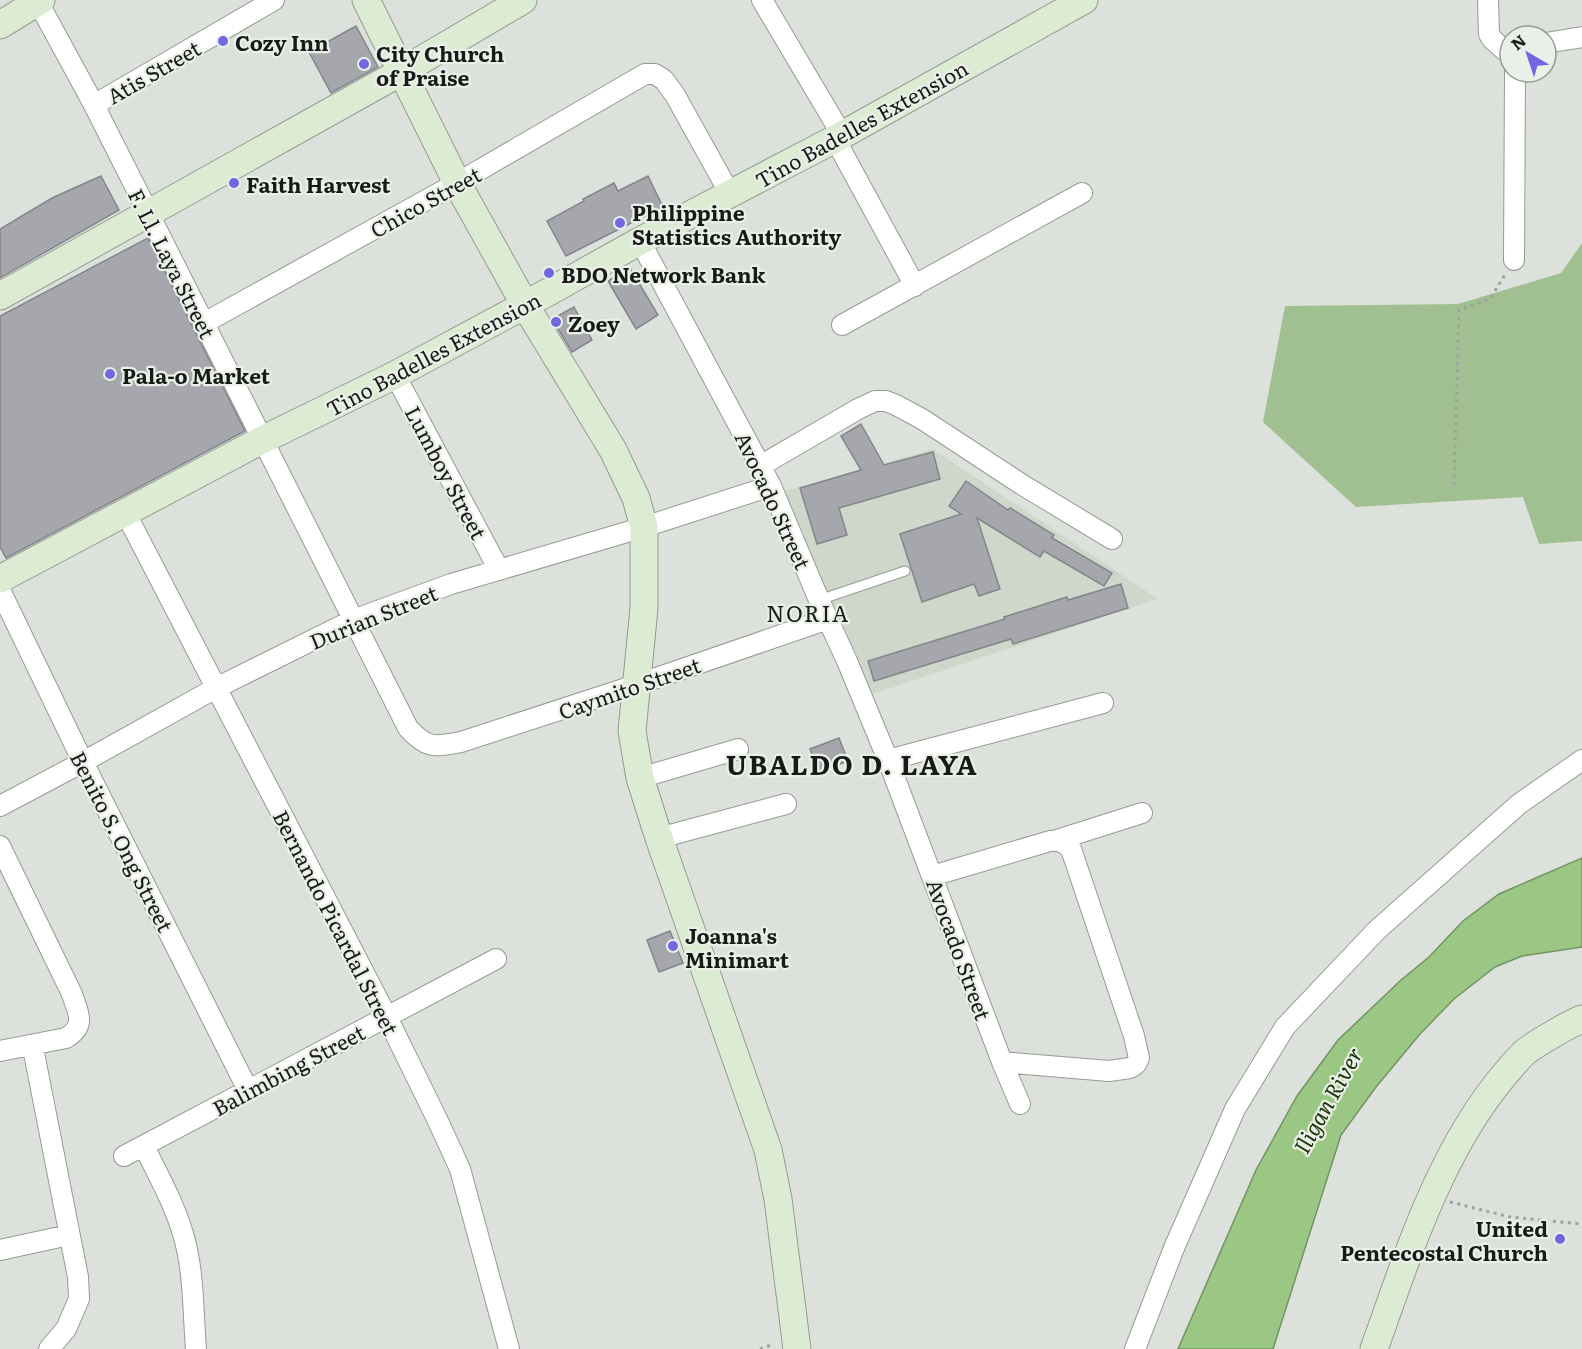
<svg xmlns="http://www.w3.org/2000/svg" width="1582" height="1349" font-family="Literata,serif">
<style>
.built{fill:#cfd7cb}
.green{fill:#a1c092}
.water{fill:#9ac784;stroke:#739364;stroke-width:1.5}
.building{fill:#a6a7ad;stroke:#84858b;stroke-width:1.5}
.lines{fill:none;stroke-linecap:round;stroke-linejoin:round}
.lane-casing{stroke:#969a94;stroke-width:11}
.street-casing{stroke:#969a94;stroke-width:22}
.secondary-casing{stroke:#969a94;stroke-width:29}
.path{stroke:#9ea29d;stroke-width:3;stroke-dasharray:3 4.5;stroke-linecap:butt}
.lane{stroke:#fff;stroke-width:9}
.street{stroke:#fff;stroke-width:20}
.secondary{stroke:#dcecd3;stroke-width:27}
.poi-dot{fill:#7267e1;stroke:#eaefe8;stroke-width:2}
.labels{text-anchor:middle;dominant-baseline:central;stroke-width:4.5;stroke-linejoin:round;paint-order:stroke}
.poi-label{font-size:21px;font-weight:bold;fill:#181a18;stroke:#eaefe8;text-anchor:start}
.street-label{font-size:21px;fill:#181a18;stroke:#eaefe8}
.neighbourhood-label{font-size:22px;letter-spacing:1.5px;fill:#181a18;stroke:#eaefe8}
.water-label{font-size:22px;font-style:italic;fill:#183404;stroke:#eaefe8}
.district-label{font-size:27px;font-weight:bold;letter-spacing:1.5px;fill:#181a18;stroke:#eaefe8}
</style>
<rect width="100%" height="100%" fill="#dde1db"/>
<path class="built" d="M933,449L1158,599L873,694L782,492Z"/>
<path class="green" d="M1582,243V541L1539,544L1523,497L1356,507L1263,422L1285,306L1458,304L1561,273Z"/>
<path class="water" d="M1582,858V947L1522,956L1495,967L1454,999L1420,1034L1376,1087L1341,1135L1273,1349H1178L1256,1170L1297,1096L1338,1040L1401,980L1429,957L1463,921L1499,894Z"/>
<path class="building" d="M356,26L378,67L331,93L309,52Z
M101,176L119,210L0,278V229L52,198Z
M648,176L663,207L566,256L547,221L584,201L583,199L614,183L618,191Z
M148,238L245,431L6,558L0,547V316Z
M630,268L658,315L636,329L608,281Z
M574,307L592,340L572,352L552,319Z
M861,424L884,465L933,452L940,479L839,508L847,535L817,544L800,488L861,470L841,436Z
M966,481L1008,510L1010,508L1054,535L1052,538L1112,573L1104,586L1044,551L1040,557L977,518L1000,589L979,596L974,584L922,602L900,534L961,514L949,506Z
M1121,584L1128,608L1013,644L1011,639L874,681L868,661L1005,619L1004,617L1067,597L1068,600Z
M839,738L848,761L819,772L810,749Z
M670,931L683,963L659,972L647,940Z"/>
<g class="lines">
<g class="lane-casing">
<path id="lane" d="M819,600L905,571"/>
</g>
<g class="street-casing">
<path id="street" d="M762,0L842,135
M1488,0L1489,34L1492,39L1510,55
M38,2L94,105L408,728C427,749 434,747 461,742L636,685L828,619
M1546,43L1582,37
M94,105L274,0
M835,139L915,286
M640,241L771,486L819,600L847,661L888,760L1002,1062L1020,1104
M1514,260L1515,72
M204,323L457,183L645,74H655L664,80L675,95L730,194
M842,325L1082,193
M395,375L499,570
M760,466L858,409L875,401H886L896,405L922,419L1021,484L1112,539
M125,512L387,1017L437,1119L460,1169L509,1349
M0,590L83,762L248,1090
M888,760L1103,703
M640,778L738,749
M0,806L83,762L216,688L353,620L451,584L644,527L771,486
M659,838L786,804
M1057,840L1142,813
M0,846L72,994C78,1013 87,1025 66,1038L0,1051
M932,876L1050,841C1059,840 1064,842 1071,849L1134,1036L1139,1058L1136,1064L1130,1068L1109,1071L1002,1062
M34,1053L78,1277L79,1299L66,1329L49,1349
M144,1146C158,1175 174,1203 183,1234C194,1269 193,1313 196,1349
M124,1156L496,959
M0,1250L69,1235
M1135,1349L1174,1248L1235,1109L1285,1027L1377,930L1519,804L1582,760"/>
</g>
<g class="secondary-casing">
<path id="secondary" d="M366,0L457,183L525,305L613,450L636,498L644,527V608L632,731L640,778L659,838L768,1150L778,1199L797,1349
M0,25L41,0
M0,296L401,72L523,0
M0,579L262,440L395,375L525,305L640,241L835,139L1084,0
M1374,1349C1411,1246 1445,1134 1523,1054C1531,1046 1571,1023 1582,1019"/>
</g>
<path class="path" d="M1454,485L1459,310L1490,299L1506,273
M1450,1202L1510,1217L1582,1224
M760,1349L774,1344"/>
<use href="#lane" class="lane"/>
<use href="#street" class="street"/>
<use href="#secondary" class="secondary"/>
</g>
<g class="poi-dot">
<circle cx="223" cy="41" r="6"/>
<circle cx="364" cy="64" r="6"/>
<circle cx="234" cy="183" r="6"/>
<circle cx="620" cy="223" r="6"/>
<circle cx="549" cy="273" r="6"/>
<circle cx="556" cy="322" r="6"/>
<circle cx="110" cy="374" r="6"/>
<circle cx="673" cy="946" r="6"/>
<circle cx="1560" cy="1239" r="6"/>
</g>
<g class="labels">
<g class="poi-label">
<text x="235" y="41">Cozy Inn</text>
<text x="376" y="52">City Church<tspan x="376" dy="24">of Praise</tspan></text>
<text x="246" y="183">Faith Harvest</text>
<text x="632" y="211">Philippine<tspan x="632" dy="24">Statistics Authority</tspan></text>
<text x="561" y="273">BDO Network Bank</text>
<text x="568" y="322">Zoey</text>
<text x="122" y="374">Pala-o Market</text>
<text x="685" y="934">Joanna's<tspan x="685" dy="24">Minimart</tspan></text>
<text x="1548" y="1227" text-anchor="end">United<tspan x="1548" dy="24">Pentecostal Church</tspan></text>
</g>
<g class="street-label">
<text transform="translate(153 71) rotate(-30)">Atis Street</text>
<text transform="translate(861 123) rotate(-29)">Tino Badelles Extension</text>
<text transform="translate(425 201) rotate(-29)">Chico Street</text>
<text transform="translate(173 263) rotate(63)">F. Ll. Laya Street</text>
<text transform="translate(433 353) rotate(-28)">Tino Badelles Extension</text>
<text transform="translate(447 472) rotate(62)">Lumboy Street</text>
<text transform="translate(774 500) rotate(65)">Avocado Street</text>
<text transform="translate(373 616) rotate(-22)">Durian Street</text>
<text transform="translate(629 687) rotate(-19)">Caymito Street</text>
<text transform="translate(123 841) rotate(63)">Benito S. Ong Street</text>
<text transform="translate(337 922) rotate(63)">Bernando Picardal Street</text>
<text transform="translate(960 949) rotate(70)">Avocado Street</text>
<text transform="translate(288 1069) rotate(-28)">Balimbing Street</text>
</g>
<g class="neighbourhood-label">
<text x="808" y="612">NORIA</text>
</g>
<g class="water-label">
<text transform="translate(1327 1100) rotate(-61)">Iligan River</text>
</g>
<g class="district-label">
<text x="852" y="763">UBALDO D. LAYA</text>
</g>
</g>
<g transform="translate(1528 54) rotate(321)"><circle r="28" fill="#eaefe8" stroke="#969a95" stroke-width="1.5"/>
<path d="M0-4.5L10 22L0 15L-10 22Z" fill="#7267e1"/>
<text y="-9" font-size="16" font-weight="bold" text-anchor="middle" fill="#181a18">N</text>
</g>
</svg>
